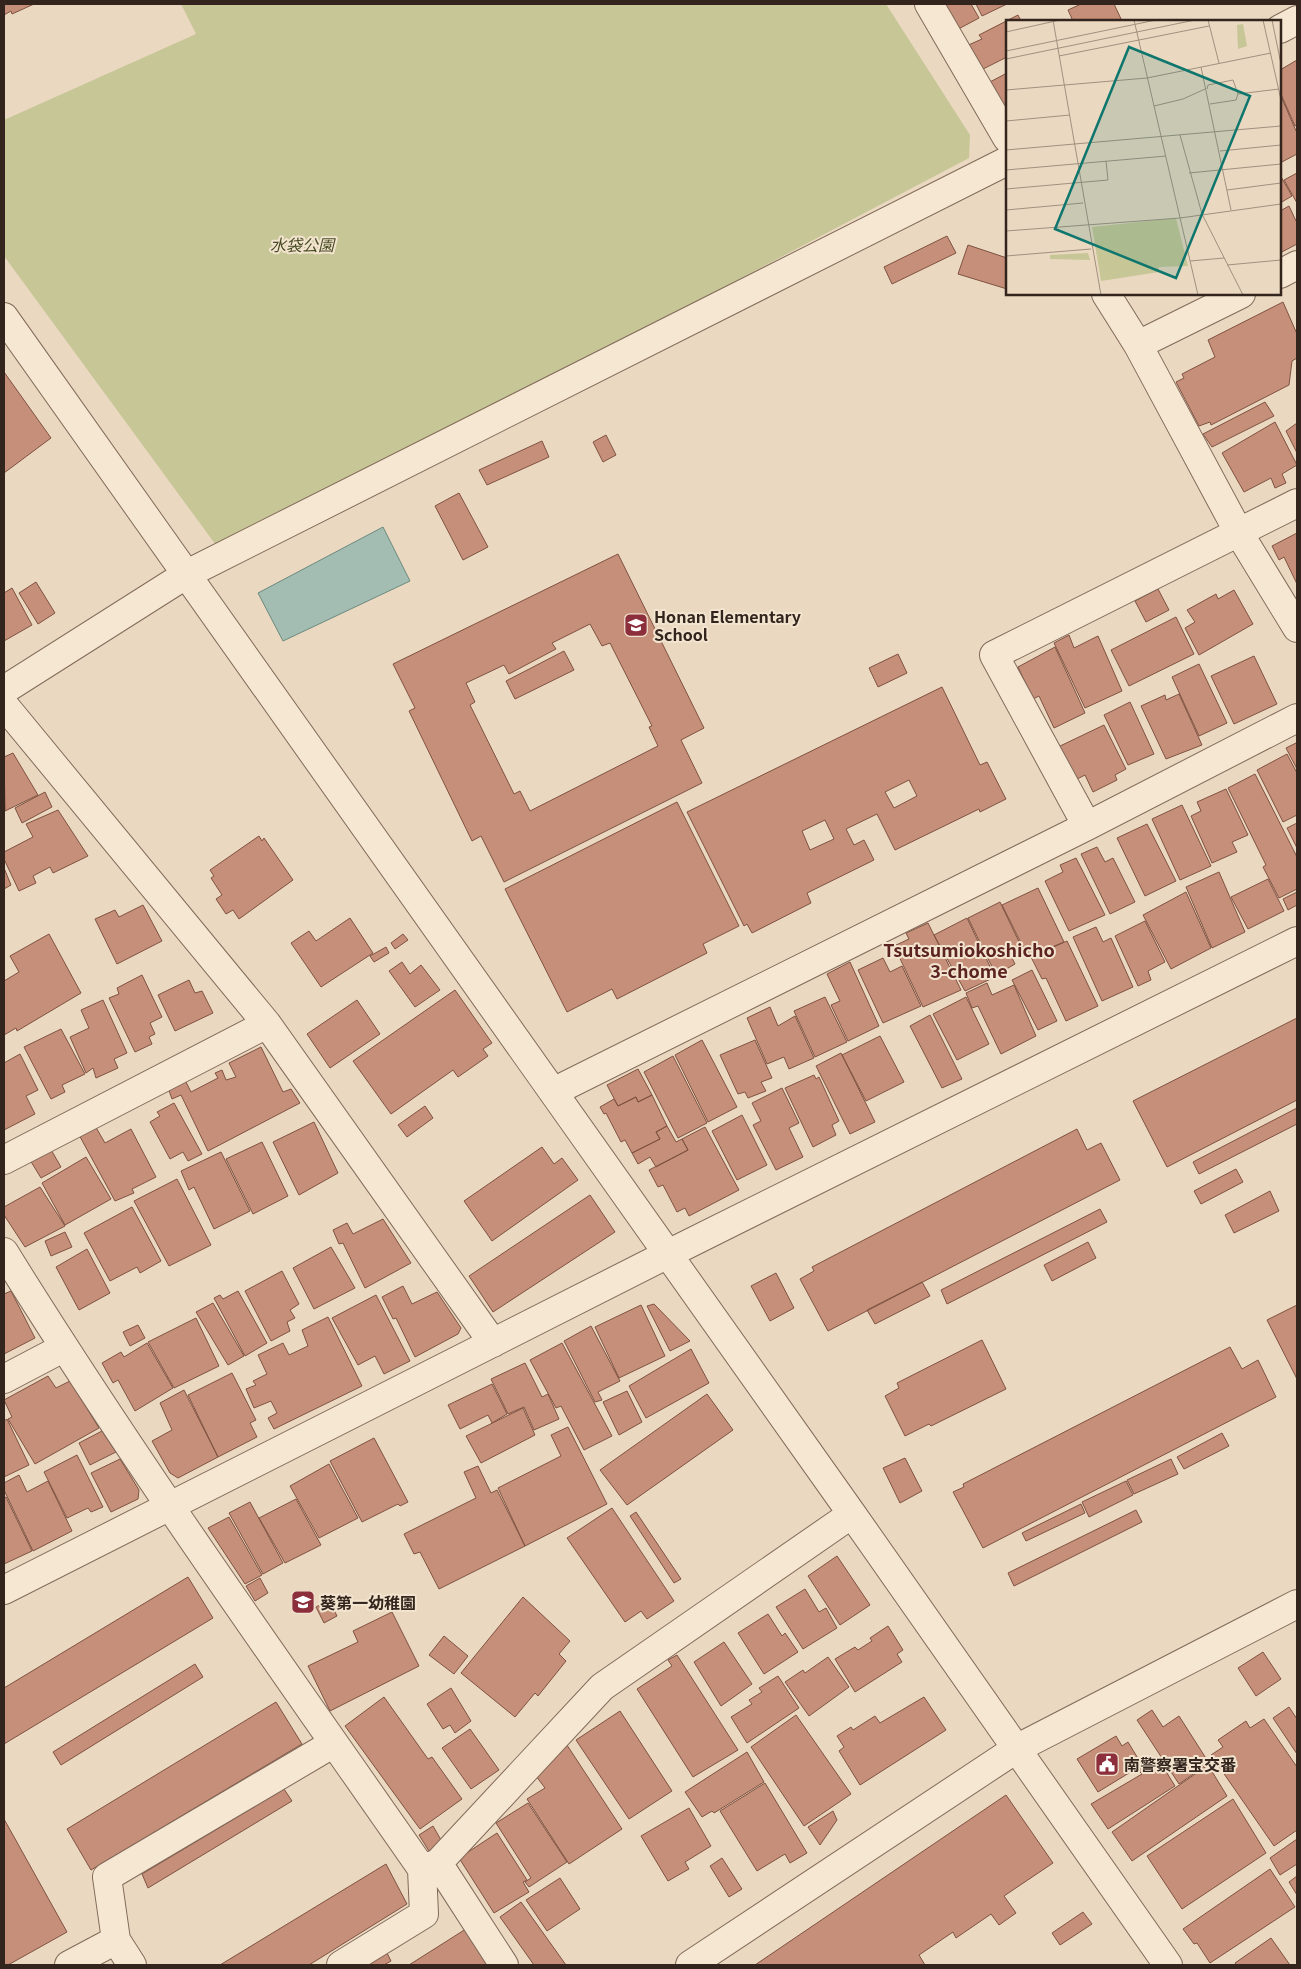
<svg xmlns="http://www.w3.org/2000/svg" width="1301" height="1969" font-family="Georgia,'Noto Sans JP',serif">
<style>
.green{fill:#c7c696}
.water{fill:#a3bdb2;stroke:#6b897e}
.building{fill:#c68f79;stroke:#7f5241;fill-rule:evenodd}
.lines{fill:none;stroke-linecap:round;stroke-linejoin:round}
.minor-casing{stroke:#826a5a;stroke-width:30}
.minor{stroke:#f6e7d3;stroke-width:28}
.labels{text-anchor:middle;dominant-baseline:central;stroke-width:4;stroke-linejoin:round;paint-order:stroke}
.park-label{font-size:16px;font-style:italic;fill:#494d25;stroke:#f2e4cf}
.poi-label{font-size:16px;font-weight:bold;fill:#33251d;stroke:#f2e4cf;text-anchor:start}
.neighbourhood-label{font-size:18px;font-weight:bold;fill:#5c2420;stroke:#f2e4cf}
.inset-road{fill:none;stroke:#a1907f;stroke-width:1}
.view{fill:#0f766e;fill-opacity:0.15;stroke:#0f766e;stroke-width:2.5}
.inset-edge{fill:none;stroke:#33251d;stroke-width:2.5}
</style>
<rect width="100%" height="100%" fill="#ead8c0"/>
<path class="green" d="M181,4H886L970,135L969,158L221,552L4,256V120L196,34Z"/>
<path class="water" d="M383,527L410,581L283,641L258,593Z"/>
<path class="building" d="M4,4H34L12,14L11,11L4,15Z
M936,4H971L979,18L951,33Z
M976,4H1007L982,16Z
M1081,4H1114L1122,21H1073L1068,10Z
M1018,15L1021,21H1007V57L977,72L964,47L982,39L979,35Z
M1297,60V125L1295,126L1280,92V70Z
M1007,73V120L988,83Z
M1280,94L1297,133V154L1280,163Z
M1297,173V203L1284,180Z
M1280,175L1292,196L1280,203Z
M1289,206L1297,223V244L1280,253V211Z
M947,236L956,253L892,284L884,267Z
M968,245L1007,258V289L958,274Z
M1283,302L1297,334V358L1292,361L1289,385L1211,425L1210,422L1199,426L1176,382L1184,378L1182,374L1215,357L1208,340Z
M4,372L51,438L4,473Z
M1265,402L1274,416L1212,447L1203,434Z
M1275,422L1297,465L1282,474L1286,483L1275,488L1271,478L1244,492L1222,453Z
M1297,423V453L1286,431Z
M606,435L616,455L603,462L593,442Z
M542,441L549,457L487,485L479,470Z
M459,493L488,547L463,560L435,506Z
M1297,533V584L1284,557L1279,560L1272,546Z
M618,554L704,728L681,740L702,783L504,882L481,836L472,841L409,711L415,708L393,664ZM590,624L602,646L610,643L652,726L649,727L658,746L530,811L520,791L514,794L470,705L475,702L466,683L504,665L509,674L556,649L552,643Z
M36,582L55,613L38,624L19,593Z
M12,588L32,625L4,641V593Z
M1158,589L1169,610L1146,622L1135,601Z
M1234,590L1253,624L1199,655L1185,628L1195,622L1187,610L1216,594L1218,599Z
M1176,617L1194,654L1129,686L1111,650Z
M1069,635L1074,648L1098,636L1122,691L1085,708L1054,643Z
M1055,647L1085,713L1054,728L1039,696L1033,699L1018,667Z
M564,651L574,670L515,699L506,681Z
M898,654L907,673L878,687L869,668Z
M1254,656L1277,704L1234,724L1211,676Z
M1199,664L1227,723L1199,736L1172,677Z
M942,687L980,765L987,762L1006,799L980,812L979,809L895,850L877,814L846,829L854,845L864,840L874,860L807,893L811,903L752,933L747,924L744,926L687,812ZM909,780L917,796L894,808L885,792ZM825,820L834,839L810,850L802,831Z
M1179,694L1202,745L1166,759L1141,706L1165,695L1166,700Z
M1130,702L1154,754L1128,765L1104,715Z
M1104,725L1126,769L1115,775L1117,780L1093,792L1085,775L1075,780L1058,747Z
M1296,743L1297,745V769L1286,748Z
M13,753L38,795L5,811L4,757Z
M1287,754L1297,773V815L1283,822L1257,770Z
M1255,774L1297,857V889L1279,898L1263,867L1266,865L1228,788Z
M1226,789L1248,835L1232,842L1237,852L1212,863L1191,816L1201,811L1197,802Z
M45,792L52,807L22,823L15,808Z
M677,802L739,926L703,944L707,953L617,999L612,989L567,1012L505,889Z
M1182,805L1211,866L1180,880L1152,819Z
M58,810L88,856L53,873L50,867L33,876L36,883L19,891L4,859V852L33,837L26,824Z
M1297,823V848L1287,828Z
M1147,824L1176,881L1145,896L1117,838Z
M259,836L262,841L264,838L293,880L239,919L233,910L226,914L216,899L222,895L211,878L214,876L210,870Z
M1097,847L1105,862L1113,858L1135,902L1110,914L1081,854Z
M1076,858L1105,915L1069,931L1045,881L1063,872L1060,865Z
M4,868L11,885L4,889Z
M1219,872L1245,932L1212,948L1186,887Z
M1268,879L1284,911L1248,929L1231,897Z
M1038,888L1064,942L1028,957L1002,905Z
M1186,892L1211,948L1171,969L1143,915Z
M1297,892V905L1288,910L1283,899Z
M1000,902L1023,950L1011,956L1015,964L996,975L968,918Z
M143,905L162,941L117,964L95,919L115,910L119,917Z
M350,918L373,953L321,987L291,943L309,931L316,941Z
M967,918L995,977L965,991L934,935Z
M1145,921L1165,962L1148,971L1151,980L1138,986L1115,936Z
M928,923L961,990L923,1007L894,946L909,939L906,933Z
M1096,927L1103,942L1111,938L1133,987L1102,1001L1073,937Z
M49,934L81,993L17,1031L16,1028L4,1035V981L19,972L10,956Z
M403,934L408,940L395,949L391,943Z
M1067,941L1098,1006L1066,1021L1046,978L1042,979L1031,957Z
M386,947L389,953L374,962L370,956Z
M883,958L890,972L902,966L921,1006L883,1023L858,970Z
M402,962L410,974L421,965L440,990L415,1007L389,971Z
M850,962L879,1026L848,1041L831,1005L840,1001L827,974Z
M1032,970L1057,1021L1038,1030L1012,980Z
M142,975L162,1017L150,1023L155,1034L149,1037L152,1044L135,1052L109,998L119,994L117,988Z
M189,980L195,993L202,991L213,1013L175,1031L158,995Z
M987,983L992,995L1014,985L1036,1036L1001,1054L978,1006L972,1008L966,993Z
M455,990L492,1043L483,1049L488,1056L458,1077L453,1070L391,1114L353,1061Z
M825,997L847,1042L815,1057L794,1011Z
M966,997L989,1044L957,1060L933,1014Z
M103,1000L127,1053L114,1059L118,1068L96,1078L93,1068L86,1073L70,1037L89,1028L81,1010Z
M357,1000L380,1034L330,1068L307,1034Z
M770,1007L778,1026L795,1016L814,1058L789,1069L784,1057L767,1064L747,1018Z
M930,1015L962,1079L942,1088L910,1026Z
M1297,1018V1100L1167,1167L1133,1101Z
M61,1029L85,1074L62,1085L65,1092L51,1099L24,1047Z
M880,1036L904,1082L866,1101L842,1055Z
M702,1040L737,1107L708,1122L675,1055Z
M755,1040L772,1078L761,1082L766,1091L748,1098L745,1092L738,1094L720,1055Z
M261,1047L283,1092L291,1089L300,1103L208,1151L181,1095L172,1099L167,1085L183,1076L191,1092L218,1078L215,1073L222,1070L226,1080L236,1077L229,1063Z
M841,1053L875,1122L850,1134L816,1066Z
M20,1054L38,1090L26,1096L35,1114L4,1130V1063Z
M673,1056L707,1123L678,1138L644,1072Z
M638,1069L652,1095L638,1102L636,1097L618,1106L607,1085Z
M814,1075L816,1079L819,1077L839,1121L832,1125L836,1135L813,1147L785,1088Z
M782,1088L799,1123L789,1128L803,1157L776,1170L753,1125L761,1121L752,1103Z
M652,1095L667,1126L656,1132L660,1139L632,1153L625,1140L621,1142L606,1113L604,1114L600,1107L614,1099L618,1106L636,1097L638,1102Z
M174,1103L202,1154L188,1161L183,1152L170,1159L150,1122L160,1116L157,1112Z
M425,1106L433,1118L407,1137L398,1125Z
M1297,1108V1124L1199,1174L1193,1162Z
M742,1115L767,1165L737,1180L712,1131Z
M314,1122L338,1173L299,1195L273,1142Z
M94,1124L105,1143L131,1129L156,1177L132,1189L134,1193L115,1201L78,1133Z
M667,1126L676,1142L682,1139L688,1150L656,1167L650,1157L638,1164L632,1153L660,1139L656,1132Z
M705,1127L739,1190L689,1216L685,1208L677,1212L663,1185L658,1187L649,1170L688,1150L682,1139Z
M1077,1129L1087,1150L1101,1143L1120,1180L828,1331L800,1279L814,1271L812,1267Z
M262,1142L288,1196L253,1214L226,1159Z
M542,1147L554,1164L562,1158L578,1180L492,1241L464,1201Z
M50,1148L61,1167L41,1178L30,1160Z
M221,1152L250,1211L214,1229L194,1187L189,1190L181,1171Z
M86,1157L111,1199L65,1225L42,1183Z
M1236,1169L1243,1182L1201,1204L1194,1191Z
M177,1179L211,1245L169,1266L134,1201Z
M40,1187L65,1226L25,1247L4,1215V1207Z
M1270,1191L1279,1211L1234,1233L1225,1215Z
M590,1195L615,1232L493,1312L469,1276Z
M132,1207L161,1261L140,1273L137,1267L110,1281L84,1233Z
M1100,1209L1107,1222L947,1304L941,1290Z
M383,1219L411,1263L365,1288L343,1243L339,1244L333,1230L347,1223L353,1234Z
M65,1232L72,1247L51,1256L45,1241Z
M1088,1242L1096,1258L1052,1281L1044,1265Z
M331,1247L355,1288L314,1309L293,1268Z
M87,1249L110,1293L79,1310L56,1267Z
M282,1271L299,1304L290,1310L295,1318L287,1322L290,1331L271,1341L245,1291Z
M776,1273L794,1308L770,1321L751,1286Z
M922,1282L930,1296L875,1324L867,1310Z
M403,1286L412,1304L437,1292L461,1328L458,1334L415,1357L396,1318L393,1319L382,1297Z
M11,1291L35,1338L4,1354V1294Z
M238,1291L267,1343L245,1356L214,1298L220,1295L223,1299Z
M376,1295L410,1361L384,1374L375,1356L358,1365L332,1318Z
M213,1303L244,1356L228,1365L196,1312Z
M654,1304L690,1341L670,1351L647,1306Z
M641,1305L665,1356L619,1378L595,1327Z
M1297,1305V1379L1267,1320Z
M328,1317L362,1386L274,1429L268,1418L277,1413L271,1401L254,1408L246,1389L256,1385L253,1381L267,1374L258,1355L283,1343L289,1355L308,1346L302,1330Z
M196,1318L219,1366L174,1388L148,1342Z
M138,1325L145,1338L130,1346L123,1332Z
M591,1326L620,1381L598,1392L602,1400L595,1402L564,1341Z
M982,1340L1006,1389L931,1426L929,1424L905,1436L885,1396L899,1388L897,1383Z
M147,1343L173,1388L135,1411L118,1380L113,1383L102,1363L121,1352L124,1357Z
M562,1343L612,1436L584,1450L561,1406L556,1408L530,1360Z
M1230,1347L1242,1369L1258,1360L1276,1397L983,1548L953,1492L964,1487L963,1484Z
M691,1349L709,1383L646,1418L629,1386Z
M525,1363L542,1397L548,1394L559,1419L534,1430L524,1407L508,1414L491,1379Z
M232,1373L256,1420L250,1423L257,1437L218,1457L188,1395Z
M48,1376L56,1388L70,1381L99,1428L35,1464L8,1419L12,1417L4,1400Z
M492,1384L507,1414L492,1423L488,1415L460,1429L448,1405Z
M184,1390L218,1457L178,1478L170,1473L152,1441L172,1430L160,1403Z
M627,1391L642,1422L619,1435L603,1402Z
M707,1394L733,1430L627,1505L600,1470Z
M523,1408L535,1435L481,1463L466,1436Z
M7,1419L29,1465L4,1477V1421Z
M568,1427L607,1504L525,1546L498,1488L561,1456L551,1435Z
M102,1431L116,1452L90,1465L79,1443Z
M1222,1433L1229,1446L1184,1469L1177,1457Z
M374,1438L408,1502L400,1506L398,1504L362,1522L330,1461Z
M77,1455L103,1507L91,1512L88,1508L67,1518L44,1472Z
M905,1458L922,1491L900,1503L883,1468Z
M120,1459L139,1490L138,1499L111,1512L91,1473Z
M1171,1459L1178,1474L1134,1494L1127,1480Z
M329,1464L358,1518L319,1538L290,1486Z
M478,1466L491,1493L497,1490L525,1546L439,1589L420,1552L414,1554L404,1534L476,1498L464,1472Z
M19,1475L27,1492L48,1481L72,1531L33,1551L4,1490V1483Z
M1126,1481L1133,1495L1089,1517L1082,1502Z
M6,1497L32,1551L4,1564V1498Z
M296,1499L321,1545L285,1563L259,1518Z
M250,1502L283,1563L263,1574L229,1513Z
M1081,1504L1085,1513L1026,1541L1022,1533Z
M612,1508L674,1601L647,1619L641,1611L625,1622L567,1538Z
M1136,1510L1142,1522L1014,1586L1008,1573Z
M636,1512L681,1579L674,1583L630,1516Z
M229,1517L262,1575L245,1584L208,1528Z
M837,1556L870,1605L840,1625L808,1576Z
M188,1577L213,1618L4,1744V1688Z
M260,1578L268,1593L255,1601L246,1586Z
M805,1589L819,1612L826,1608L837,1628L803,1649L776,1607Z
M523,1597L570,1641L559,1654L566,1661L538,1696L535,1693L515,1717L461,1673Z
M329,1600L337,1616L324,1623L316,1607Z
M392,1612L419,1666L330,1711L308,1666L358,1642L353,1631Z
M768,1614L782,1636L785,1633L798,1652L764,1674L738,1633Z
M888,1626L903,1650L897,1654L902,1662L855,1692L835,1659L855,1647L858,1650L872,1641L870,1638Z
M444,1636L468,1656L454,1674L429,1655Z
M724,1642L752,1684L721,1706L694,1662Z
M1263,1652L1281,1679L1256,1696L1238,1668Z
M677,1655L738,1750L693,1777L637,1689L672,1666L668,1660Z
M828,1657L849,1687L809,1716L785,1682L803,1670L805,1673Z
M195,1664L203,1677L61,1765L53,1752Z
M778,1676L799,1708L747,1743L731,1717L752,1704L749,1700L762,1692L759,1688Z
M451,1688L471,1721L455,1733L450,1725L443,1729L427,1704Z
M384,1697L428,1759L432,1757L462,1799L420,1829L345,1726Z
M924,1697L946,1730L860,1785L839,1751L844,1747L837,1736L851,1727L853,1730L875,1716L880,1723Z
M276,1702L302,1744L91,1870L67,1829Z
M1289,1707L1297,1719V1754L1273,1718Z
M1152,1710L1163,1727L1179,1716L1209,1763L1179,1784L1137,1720Z
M620,1711L672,1791L629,1819L576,1740Z
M796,1715L851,1794L804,1826L751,1747Z
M1264,1719L1297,1767V1830L1274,1846L1211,1755L1223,1747L1218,1740L1246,1721L1250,1728Z
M470,1729L499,1770L471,1789L442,1748Z
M1116,1736L1122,1746L1128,1742L1142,1765L1098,1792L1077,1759Z
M565,1742L622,1829L569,1864L527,1799L545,1788L533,1772Z
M747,1752L764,1782L714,1813L712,1811L702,1817L685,1792Z
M1157,1757L1175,1786L1108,1829L1091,1804L1142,1774L1138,1770Z
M1208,1765L1227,1796L1132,1861L1112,1832Z
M765,1783L807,1853L790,1863L785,1854L757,1871L720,1811Z
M284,1789L292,1801L148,1888L142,1874Z
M1006,1795L1053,1863L1004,1896L1016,1913L999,1925L991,1914L956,1938L953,1932L919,1955L925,1965H755Z
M1233,1799L1266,1853L1182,1909L1147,1856Z
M528,1803L567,1862L529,1887L525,1882L531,1878L496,1823Z
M689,1808L711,1846L685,1862L689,1869L668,1881L641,1836Z
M833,1811L837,1820L820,1845L808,1827Z
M4,1819L67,1932L8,1965H4Z
M433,1826L441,1840L437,1846L429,1851L419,1835Z
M497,1833L527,1880L523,1882L529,1892L494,1913L459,1858Z
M1297,1839V1864L1280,1875L1270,1858Z
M722,1858L742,1889L729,1897L710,1866Z
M386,1864L407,1904L309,1965H220Z
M1270,1869L1295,1907L1210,1963L1197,1943L1194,1944L1183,1929Z
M1297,1876V1895L1289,1882Z
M560,1878L580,1909L547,1931L526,1900Z
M521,1902L566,1965H534L500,1917Z
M1083,1912L1092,1924L1060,1945L1052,1933Z
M469,1927L493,1965H409Z
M1271,1938L1290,1965H1236L1235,1963Z
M387,1953L391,1961L384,1965H367Z"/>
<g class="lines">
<g class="minor-casing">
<path id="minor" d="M929,4L1007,138
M1280,29L1297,20
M1280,274L1297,265
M1106,294L1138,345L1239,533L1297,628
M4,317L852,1514L1168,1965
M1138,345L1241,294
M4,690L187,574L1007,161
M4,705L267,1024L493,1343
M1087,826L994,655L1297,503
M553,1092L1087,826L1297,718
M4,1160L267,1024
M4,1252C135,1463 280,1665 422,1869L438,1863L602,1687L852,1514
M4,1379L63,1348
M4,1590L668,1254L1297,941
M438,1863L504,1965
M116,1940L132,1965
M69,1965L116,1940L107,1877L334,1743
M341,1965L424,1914L422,1869
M690,1965L1016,1749L1297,1604"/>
</g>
<use href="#minor" class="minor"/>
</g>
<defs>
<g id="school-square" transform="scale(1.25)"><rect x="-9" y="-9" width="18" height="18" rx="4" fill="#8c2e3b" stroke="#f2e4cf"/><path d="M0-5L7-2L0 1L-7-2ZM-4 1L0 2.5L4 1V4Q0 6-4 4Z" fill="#fff"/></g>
<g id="civic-square" transform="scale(1.25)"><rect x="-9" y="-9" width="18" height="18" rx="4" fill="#8c2e3b" stroke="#f2e4cf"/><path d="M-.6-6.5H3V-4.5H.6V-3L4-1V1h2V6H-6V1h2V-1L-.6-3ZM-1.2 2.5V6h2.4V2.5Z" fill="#fff"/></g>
</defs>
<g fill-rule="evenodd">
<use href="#school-square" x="636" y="625"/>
<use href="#school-square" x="303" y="1602"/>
<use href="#civic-square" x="1107" y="1764"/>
</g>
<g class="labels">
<g class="park-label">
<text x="302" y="244">水袋公園</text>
</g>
<g class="poi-label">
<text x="654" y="616">Honan Elementary<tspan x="654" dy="18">School</tspan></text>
<text x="320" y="1602">葵第一幼稚園</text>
<text x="1124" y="1764">南警察署宝交番</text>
</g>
<g class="neighbourhood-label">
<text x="969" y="949">Tsutsumiokoshicho<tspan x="969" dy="21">3-chome</tspan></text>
</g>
</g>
<g transform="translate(1006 20)">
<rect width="275" height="275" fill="#ead8c0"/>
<path d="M237,4L241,26L232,29L231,5ZM170,198L182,246L153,247V252L95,261L86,207ZM82,233L84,240L44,239V235Z" fill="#c7c696"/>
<path class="inset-road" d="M47,0L95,275M128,0L192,275M202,0L213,43M257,0L275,80M266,0L275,44M0,12L54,0M0,31L150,0M53,36L203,6M0,39L189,0M195,47L225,190M201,69L202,65L227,60L232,74M0,70L141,58L265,33M204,84L230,80L232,74L273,69M148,86L177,79L199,69M0,101L64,95M174,115L196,194L237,275M0,130L275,106M214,131L275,125M0,150L160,136M183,153L275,144M0,169L102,160L100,141M221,170L275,163M0,190L77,183M0,211L174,198L275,184M0,236L85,229M184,241L218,238M221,245L275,240"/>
<path class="view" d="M123,27L244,76L170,258L49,209Z"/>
<rect width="275" height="275" class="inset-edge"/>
</g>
<rect width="1301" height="1969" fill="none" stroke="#33251d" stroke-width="10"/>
</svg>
